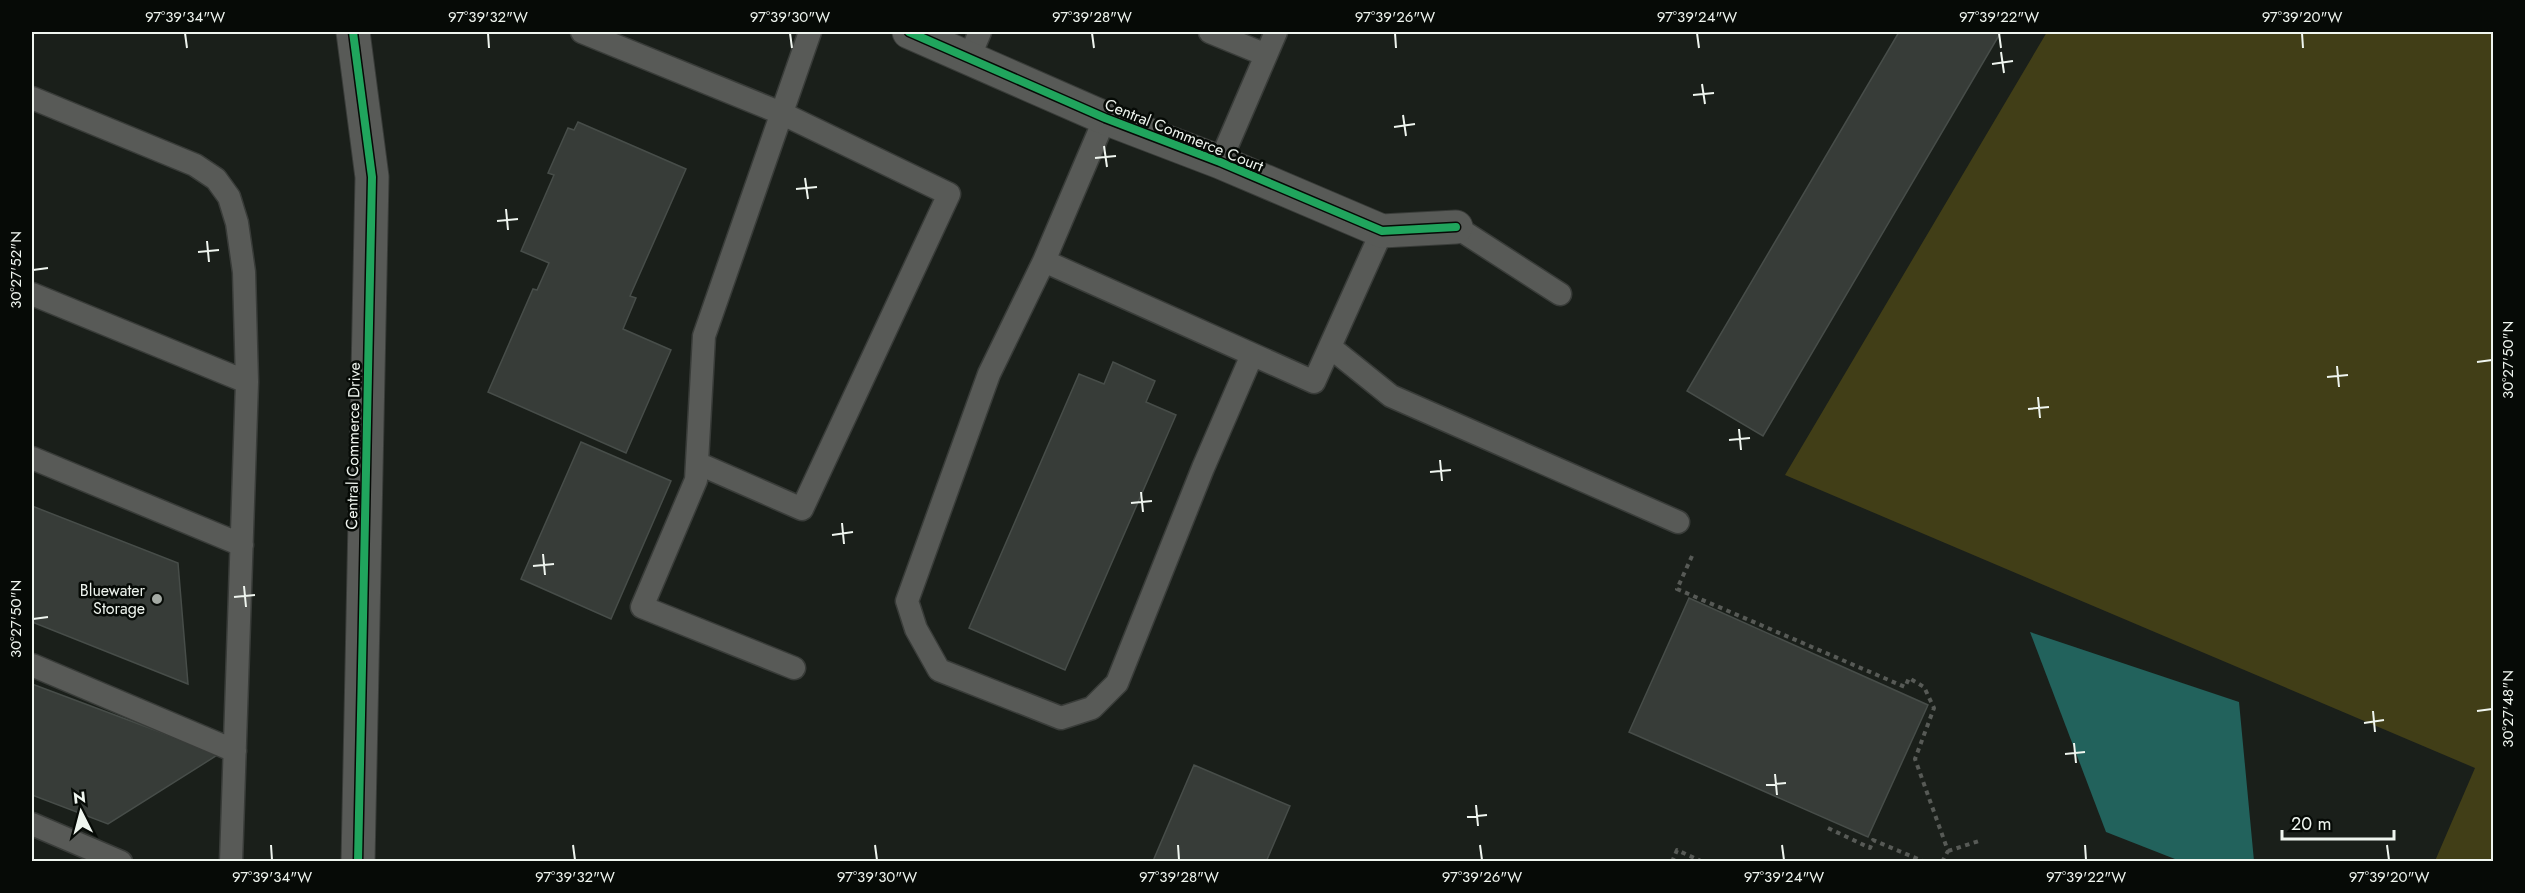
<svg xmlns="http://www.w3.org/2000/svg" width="2525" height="893" font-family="Jost,sans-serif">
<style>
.green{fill:#413e17}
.water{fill:#22625c}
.building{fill:#373c38;stroke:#474d49;stroke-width:1.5}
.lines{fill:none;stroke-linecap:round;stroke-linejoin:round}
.service-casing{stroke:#393c39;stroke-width:25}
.minor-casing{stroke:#393c39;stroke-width:35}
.tertiary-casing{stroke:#393c39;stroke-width:35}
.path{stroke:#575a56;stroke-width:4;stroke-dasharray:4.5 4.5;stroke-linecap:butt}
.service{stroke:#585a57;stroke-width:22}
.minor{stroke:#585a57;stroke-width:33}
.tertiary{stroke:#585a57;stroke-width:33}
.cycleway-casing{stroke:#060a06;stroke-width:11}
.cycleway{stroke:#20a55d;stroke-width:8}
.ticks{fill:none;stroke:#eff5ef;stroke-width:2}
.poi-dot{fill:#a4aaa4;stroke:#060a06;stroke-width:2}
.labels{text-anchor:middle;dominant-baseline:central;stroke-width:5;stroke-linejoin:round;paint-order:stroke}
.street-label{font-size:16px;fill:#eff5ef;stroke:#060a06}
.poi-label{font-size:16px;fill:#eff5ef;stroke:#060a06;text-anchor:end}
.neatline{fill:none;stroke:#eff5ef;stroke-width:2}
.ticks-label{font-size:15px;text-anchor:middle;fill:#eff5ef}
</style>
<rect width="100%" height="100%" fill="#1a1f1a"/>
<path class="green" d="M2047,32H2493V861H2435L2475,768L1785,475Z"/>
<path class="water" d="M2030,632L2239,702L2254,861H2180L2106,832Z"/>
<path class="building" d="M1899,32H2001L1763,436L1687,391Z
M578,122L686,169L630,296L636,298L623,329L671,350L626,453L488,392L533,289L537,290L549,263L521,251L554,175L548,173L568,128L574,130Z
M1113,362L1155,381L1146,402L1176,415L1065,670L969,628L1079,374L1104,384Z
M581,442L671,481L611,619L521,579Z
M32,506L178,563L188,684L32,622Z
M1689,598L1928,705L1868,837L1629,732Z
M32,684L219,754L108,824L32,795Z
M1194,765L1290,806L1266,862L1153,861Z"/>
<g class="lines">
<g class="service-casing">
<path id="service" d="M582,32L781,113L949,194L802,509L697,463
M1210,32L1266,55
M969,58L980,32
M32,98L195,165L216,179L229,197L237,223L244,272L247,382L231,862
M1105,118L1044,261L1314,382L1382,231
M1220,162L1276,32
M1456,227L1560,294
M1044,261L989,374L907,601L916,629L939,670L1061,718L1092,708L1117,683L1203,468L1252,355
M32,294L247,382
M1330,347L1391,396L1678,522
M32,458L242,545
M32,665L235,751
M794,668L642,607L696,480L704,336L810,32
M32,824L121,862"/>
</g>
<g class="minor-casing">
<path id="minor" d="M909,32L1105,118L1220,162L1382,231L1456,227"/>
</g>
<g class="tertiary-casing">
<path id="tertiary" d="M353,32L372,177L358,862"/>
</g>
<path class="path" d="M1692,556L1677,589L1905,687L1909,678L1924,687L1934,708L1915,759L1948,851L1942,862
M1828,828L1870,848L1873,840L1925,862
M1948,851L1982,840
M1672,862L1677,850L1703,862"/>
<use href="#service" class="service"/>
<use href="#minor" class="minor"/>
<use href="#tertiary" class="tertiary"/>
<g class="cycleway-casing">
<path id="cycleway" d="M353,32L372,177L358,862
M909,32L1105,118L1220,162L1382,231L1456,227"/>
</g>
<use href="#cycleway" class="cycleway"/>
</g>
<path class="ticks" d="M185,33L187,48M488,33L489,48M790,33L792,48M1092,33L1094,48M1395,33L1396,48M1697,33L1699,48M1999,33L2001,48M2302,33L2303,48M2001,52L2004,73M1992,64L2013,61M1702,84L1705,104M1693,95L1714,93M1403,115L1406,136M1394,127L1415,124M1104,146L1107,167M1095,158L1116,156M805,178L808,199M796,189L817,187M506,209L508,230M497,221L518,219M207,241L209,262M198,252L219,250M33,270L48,268M2477,362L2492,360M2337,366L2339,387M2327,377L2348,375M2038,397L2040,418M2028,409L2049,407M1739,429L1741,450M1729,440L1750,438M1440,460L1442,481M1430,472L1451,470M1141,492L1143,512M1131,503L1152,501M842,523L844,544M832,535L853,532M543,554L545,575M533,566L554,564M244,586L246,607M234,597L255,595M33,619L48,617M2373,711L2375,732M2477,711L2492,709M2364,723L2384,720M2074,743L2076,763M2065,754L2085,752M1775,774L1777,795M1766,785L1786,783M1476,805L1478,826M1467,817L1487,815M271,845L272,860M573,845L575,860M875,845L877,860M1178,845L1179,860M1480,845L1482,860M1782,845L1784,860M2085,845L2086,860M2387,845L2389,860"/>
<circle class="poi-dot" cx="157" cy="599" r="6"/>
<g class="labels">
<g class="street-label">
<text transform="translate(1184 135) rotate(22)">Central Commerce Court</text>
<text transform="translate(353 446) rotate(-89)">Central Commerce Drive</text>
</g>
<g class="poi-label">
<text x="145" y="590">Bluewater<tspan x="145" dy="18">Storage</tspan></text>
</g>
</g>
<rect width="2525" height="893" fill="none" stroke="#060a06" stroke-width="66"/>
<g transform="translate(81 812) rotate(354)" stroke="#060a06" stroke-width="4.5" paint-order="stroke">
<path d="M0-4.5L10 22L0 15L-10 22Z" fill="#eff5ef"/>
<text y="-9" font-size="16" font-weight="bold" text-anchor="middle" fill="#eff5ef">N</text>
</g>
<path d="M2282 830v9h112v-9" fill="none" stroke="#eff5ef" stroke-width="3"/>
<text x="2291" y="830" font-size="18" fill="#eff5ef" stroke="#060a06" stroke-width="4.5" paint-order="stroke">20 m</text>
<rect x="33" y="33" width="2459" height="827" class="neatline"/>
<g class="ticks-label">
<text x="185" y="22">97°39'34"W</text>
<text x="488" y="22">97°39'32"W</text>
<text x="790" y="22">97°39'30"W</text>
<text x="1092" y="22">97°39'28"W</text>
<text x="1395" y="22">97°39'26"W</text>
<text x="1697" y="22">97°39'24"W</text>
<text x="1999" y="22">97°39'22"W</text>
<text x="2302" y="22">97°39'20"W</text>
<text transform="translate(16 270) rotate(-90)" y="5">30°27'52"N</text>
<text transform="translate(2508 360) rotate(-90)" y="5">30°27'50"N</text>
<text transform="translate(16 619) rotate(-90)" y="5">30°27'50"N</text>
<text transform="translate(2508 709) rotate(-90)" y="5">30°27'48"N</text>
<text x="272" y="882">97°39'34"W</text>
<text x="575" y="882">97°39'32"W</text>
<text x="877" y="882">97°39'30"W</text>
<text x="1179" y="882">97°39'28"W</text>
<text x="1482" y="882">97°39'26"W</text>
<text x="1784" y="882">97°39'24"W</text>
<text x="2086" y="882">97°39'22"W</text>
<text x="2389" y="882">97°39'20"W</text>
</g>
</svg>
